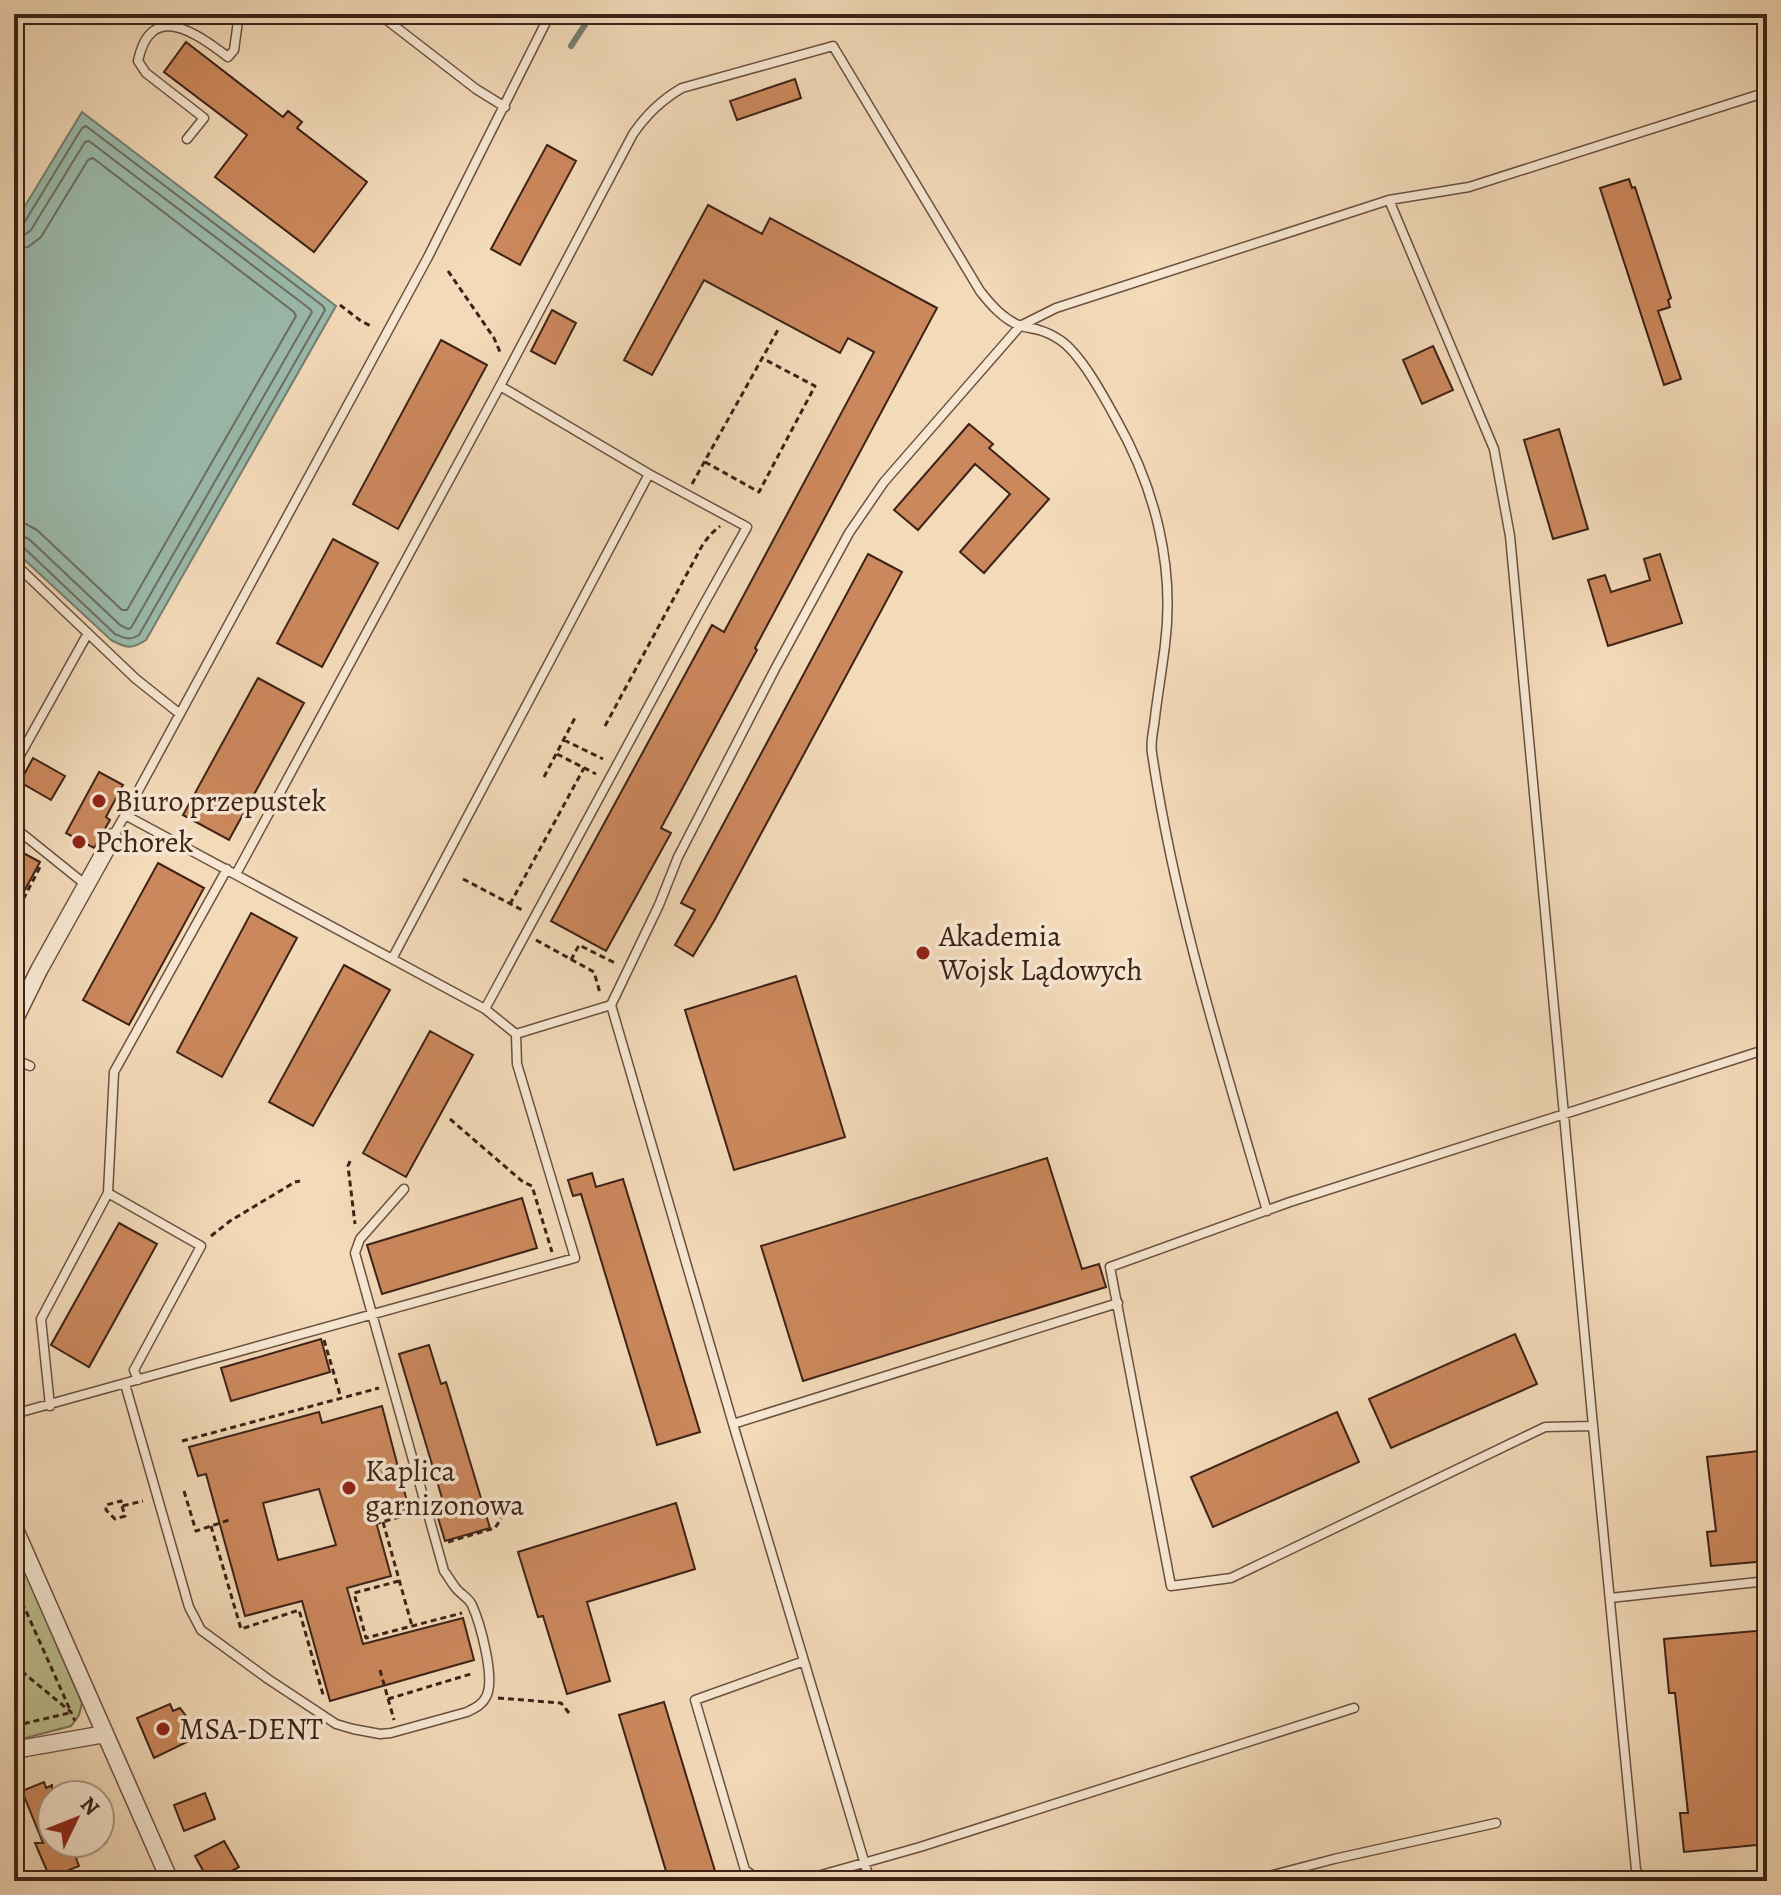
<svg xmlns="http://www.w3.org/2000/svg" width="1781" height="1895" font-family="Alegreya,serif">
<style>
.green{fill:#bcbf8f;stroke:#7c7053;stroke-width:2}
.water{fill:#9bbbad;stroke:#757e71;stroke-width:2}
.lines{fill:none;stroke-linecap:round;stroke-linejoin:round}
.shore{stroke:#6c6e62;stroke-width:2}
.stream{stroke:#757e71;stroke-width:6}
.building{fill:#cc885d;stroke:#3d2217;stroke-width:2;fill-rule:evenodd}
.lane-casing{stroke:#6a5040;stroke-width:11}
.street-casing{stroke:#6a5040;stroke-width:19}
.path{stroke:#3d2217;stroke-width:3;stroke-dasharray:6 4;stroke-linecap:butt}
.lane{stroke:#f7e7d2;stroke-width:8}
.street{stroke:#f7e7d2;stroke-width:16}
.poi-dot{fill:#8f2418;stroke:#f7e7d2;stroke-width:3}
.labels{text-anchor:middle;dominant-baseline:central;stroke-width:7;stroke-linejoin:round;paint-order:stroke}
.poi-label{font-size:30px;fill:#3d2217;stroke:#f7e7d2;text-anchor:start}
</style>
<rect width="100%" height="100%" fill="#f3dab9"/>
<filter id="stains"><feTurbulence type="fractalNoise" baseFrequency=".0025" numOctaves="4"/><feColorMatrix values="0 0 0 0 .2 0 0 0 0 .09 0 0 0 0 .02 0 0 0 .5 -.17"/></filter>
<radialGradient id="worn" r=".72"><stop offset=".6" stop-color="#630" stop-opacity="0"/><stop offset="1" stop-color="#630" stop-opacity=".3"/></radialGradient>
<path class="green" d="M14,1546L82,1703L79,1715L71,1726L14,1741Z"/>
<path class="water" d="M82,112L336,306L146,640C131,650 126,648 111,640L14,550V224Z"/>
<g class="lines">
<path class="shore" d="M14,227L20,226L24,223L82,128L86,126L323,306L325,310L139,635C130,641 124,638 115,634L23,547L14,545
M14,237L23,236L31,230L85,142L89,141L310,309L312,312L131,628L128,629L120,625L29,539L22,536L14,535
M14,249L28,247L41,237L88,160L93,158L294,312L296,316L127,610H122L37,530L26,524L14,523"/>
<path class="stream" d="M571,46L592,14"/>
</g>
<path class="building" d="M186,42L283,117L288,111L302,122L297,128L367,182L314,252L215,177L247,135L164,72Z
M795,79L801,98L737,120L730,101Z
M547,145L576,161L520,265L491,249Z
M1629,179L1632,188L1635,187L1671,298L1668,300L1670,307L1658,311L1681,379L1664,385L1600,188Z
M708,205L762,234L770,218L937,308L755,648L757,650L661,828L671,833L606,951L551,921L712,625L724,632L874,352L848,338L840,353L704,280L652,375L624,360Z
M552,310L576,323L555,364L531,351Z
M441,340L487,365L398,529L353,504Z
M1433,346L1453,390L1422,404L1403,360Z
M969,424L993,444L989,448L1049,499L984,573L960,552L1010,494L975,464L918,530L894,510Z
M1559,429L1588,529L1553,539L1524,440Z
M333,539L378,563L322,667L277,643Z
M868,554L902,572L714,921L693,956L675,945L695,910L681,903Z
M1660,554L1682,623L1608,646L1588,580L1605,575L1611,592L1650,580L1644,559Z
M258,678L304,703L229,840L183,815Z
M33,758L65,776L51,800L20,782Z
M99,772L123,785L106,817L110,820L94,848L66,833Z
M14,848L40,862L14,910Z
M158,863L204,888L129,1025L83,1000Z
M251,913L297,938L222,1077L177,1052Z
M344,965L390,990L313,1126L269,1102Z
M796,976L845,1137L734,1170L685,1010Z
M430,1031L473,1055L406,1177L363,1153Z
M1047,1158L1082,1269L1099,1264L1106,1287L803,1381L761,1246Z
M592,1173L596,1187L623,1179L700,1432L657,1445L581,1194L573,1196L568,1180Z
M522,1198L537,1248L382,1294L367,1245Z
M119,1223L157,1244L89,1367L51,1345Z
M1515,1334L1537,1384L1391,1448L1369,1399Z
M321,1339L330,1372L231,1401L221,1368Z
M429,1345L441,1384L446,1382L490,1528L445,1541L436,1511L445,1508L399,1354Z
M382,1406L409,1509L375,1518L391,1576L347,1588L363,1644L463,1618L474,1660L330,1701L302,1601L245,1616L206,1474L198,1476L189,1447L319,1412L322,1423ZM319,1489L336,1545L278,1560L263,1503Z
M1337,1412L1359,1462L1213,1527L1191,1477Z
M1767,1450V1561L1711,1566L1707,1532L1716,1531L1707,1457Z
M676,1503L695,1569L587,1602L610,1681L567,1694L543,1616L538,1617L518,1552Z
M1767,1630V1844L1684,1852L1680,1813H1688L1675,1693H1669L1664,1639Z
M664,1702L718,1881H669L619,1715Z
M170,1704L173,1711L180,1708L186,1716L189,1727L182,1730L187,1742L154,1758L137,1718Z
M44,1782L46,1788L52,1785V1843H106L76,1858L79,1866L50,1878L35,1843H43L22,1791Z
M205,1793L215,1819L184,1831L174,1805Z
M224,1841L239,1867L213,1881L209,1875L206,1876L195,1856Z"/>
<g class="lines">
<g class="lane-casing">
<path id="lane" d="M379,14L476,89L505,107
M187,139L204,118L146,73L138,61C151,0 196,33 228,57L234,50L239,14
M1389,200L1494,449L1510,536L1593,1426
M14,563L136,679L180,714
M14,766L88,633
M125,815L428,257L550,14
M14,827L86,885
M113,836L125,815L485,1009L516,1034L611,1005L733,1424L870,1881
M236,874L500,386L633,134C646,115 661,100 682,88L833,46L980,291C991,305 1004,320 1021,326C1026,328 1033,328 1039,330C1046,332 1054,336 1060,340C1081,354 1104,397 1116,419C1155,488 1175,566 1165,645C1162,669 1158,693 1155,717C1154,729 1150,742 1152,753C1175,909 1223,1060 1267,1211
M392,959L649,474
M611,1005L659,905L678,857L775,669L849,533L884,482L1020,326L1056,308L1389,200L1469,187L1767,92
M485,1009L699,613L747,527L649,474L500,386
M14,1059L30,1066
M108,1193L201,1246L134,1370L138,1380
M125,1384L189,1607L201,1630L268,1679L336,1724L353,1729L380,1734L391,1733L467,1712C475,1708 482,1705 486,1697C496,1679 480,1623 472,1605C468,1597 460,1594 455,1587C451,1582 448,1576 444,1571L355,1253L360,1239L404,1189
M50,1406L41,1319L108,1193L114,1072L227,869
M14,1414L575,1258L517,1064L516,1034
M733,1424L1118,1303
M1610,1598L1767,1581
M761,1881L745,1870L695,1700L804,1661
M800,1881L920,1847L1354,1708
M1250,1881L1334,1859L1496,1823
M1642,1881L1636,1870L1593,1426L1545,1427L1231,1578L1171,1586L1110,1267L1290,1202L1767,1049"/>
</g>
<g class="street-casing">
<path id="street" d="M14,1021L39,970L113,837
M14,1527L170,1881
M14,1750L105,1734"/>
</g>
<path class="path" d="M448,271L494,338L500,352
M340,305L361,321L373,327
M705,462L759,492L815,386L762,358
M692,484L779,328
M605,726L703,544L711,534L720,526
M564,740L603,759
M557,754L596,774
M544,777L576,716
M463,879L524,911
M510,904L584,768
M14,917L40,867
M536,940L594,972L600,993
M571,960L579,945L617,964
M450,1119L523,1182L532,1186L552,1252
M350,1161L348,1166L355,1224
M211,1236L230,1221L295,1182L300,1181
M324,1340L341,1398
M182,1441L379,1388
M184,1491L196,1531L232,1519
M122,1506L125,1516L115,1519L106,1510V1505L121,1501L122,1506L143,1501
M383,1522L412,1626
M375,1524L413,1513
M211,1526L241,1629L299,1610L324,1698
M448,1542L495,1528L504,1514
M399,1581L354,1593L366,1638L462,1613
M14,1584L71,1712
M14,1665L71,1712L75,1721
M380,1670L394,1720
M498,1698L561,1703L569,1713
M388,1699L474,1673
M14,1726L69,1713"/>
<use href="#lane" class="lane"/>
<use href="#street" class="street"/>
</g>
<g class="poi-dot">
<circle cx="99" cy="801" r="8"/>
<circle cx="79" cy="842" r="8"/>
<circle cx="923" cy="953" r="8"/>
<circle cx="349" cy="1488" r="8"/>
<circle cx="163" cy="1729" r="8"/>
</g>
<g class="labels">
<g class="poi-label">
<text x="115" y="801">Biuro przepustek</text>
<text x="95" y="842">Pchorek</text>
<text x="939" y="936">Akademia<tspan x="939" dy="34">Wojsk Lądowych</tspan></text>
<text x="365" y="1471">Kaplica<tspan x="365" dy="34">garnizonowa</tspan></text>
<text x="179" y="1729">MSA-DENT</text>
</g>
</g>
<rect width="1781" height="1895" fill="none" stroke="#f3dab9" stroke-width="48"/>
<rect x="16" y="16" width="1749" height="1863" fill="none" stroke="#3d2217" stroke-width="4"/>
<rect x="24" y="24" width="1733" height="1847" fill="none" stroke="#3d2217" stroke-width="2"/>
<g transform="translate(76 1819) rotate(47)"><circle r="38" fill="#f7e7d2" stroke="#ad9887" stroke-width="2"/>
<path d="M0-6L14 30L0 20L-14 30Z" fill="#8f2418"/>
<text y="-12" font-size="22" font-weight="bold" text-anchor="middle" fill="#3d2217">N</text>
</g>
<rect width="100%" height="100%" filter="url(#stains)"/>
<rect width="100%" height="100%" fill="url(#worn)"/>
</svg>
